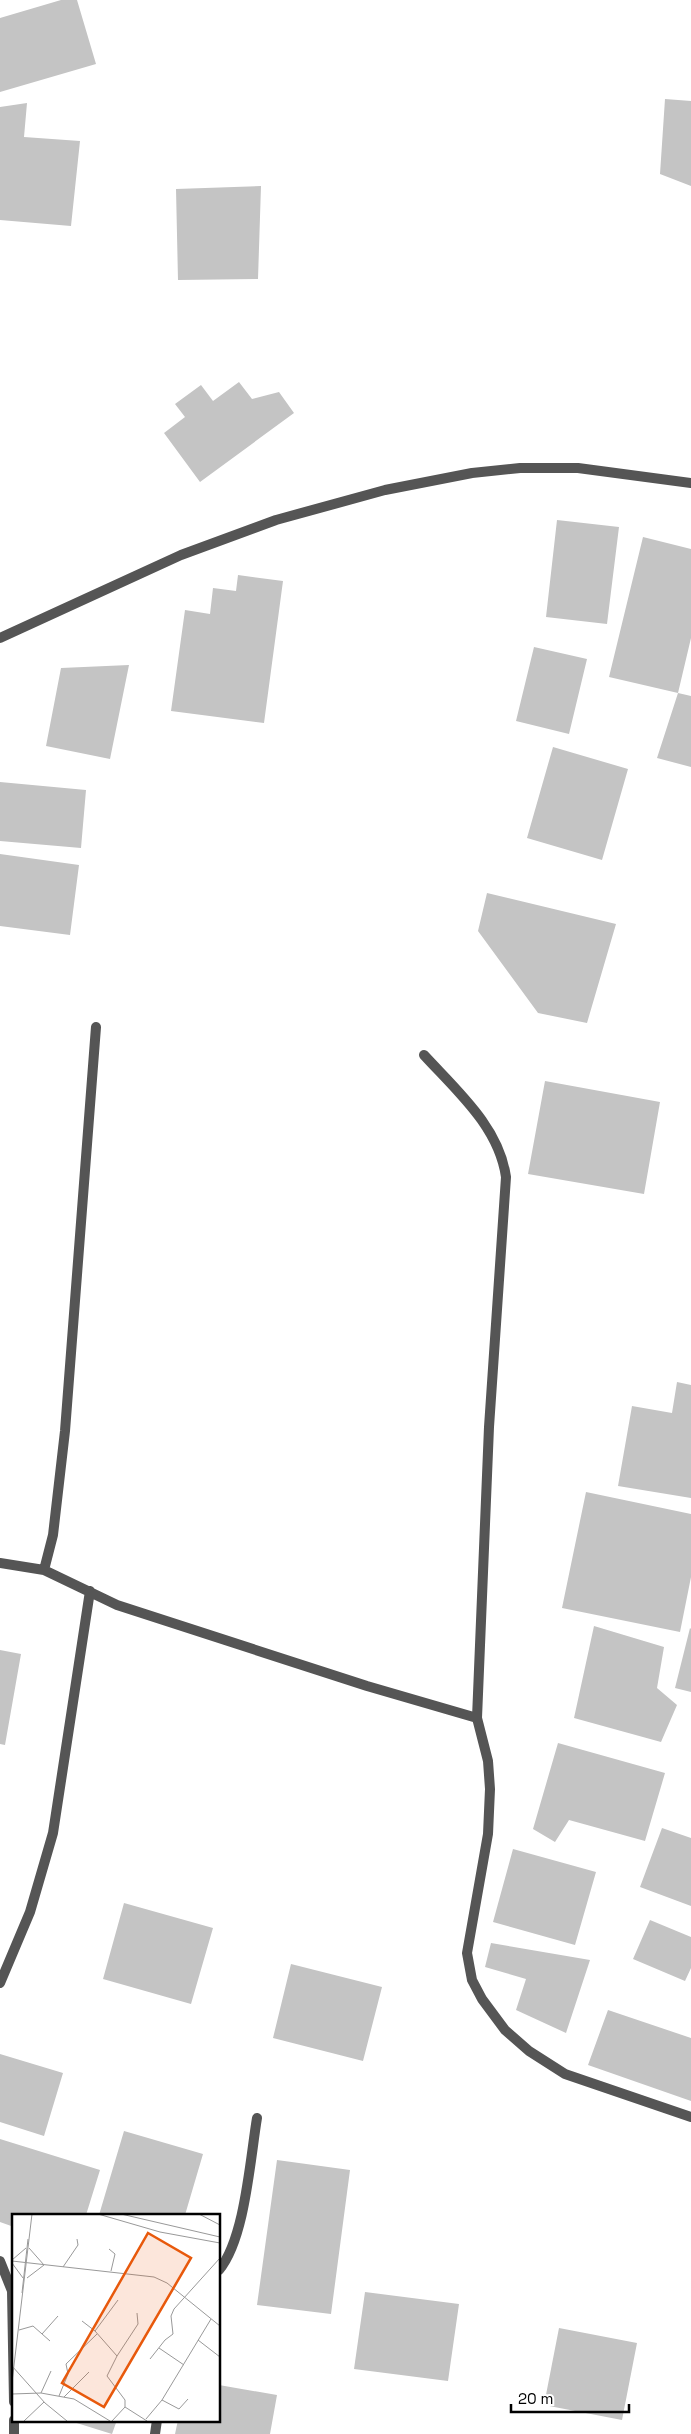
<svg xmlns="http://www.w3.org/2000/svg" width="691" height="2434" font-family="'Space Grotesk',sans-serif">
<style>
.building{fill:#c4c4c4}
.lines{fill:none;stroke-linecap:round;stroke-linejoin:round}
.street{stroke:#555;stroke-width:10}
.inset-road{fill:none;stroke:#999;stroke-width:1}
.view{fill:#e8590c;fill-opacity:0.15;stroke:#e8590c;stroke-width:2.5}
.inset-edge{fill:none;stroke:#000;stroke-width:2.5}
</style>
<rect width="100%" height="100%" fill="#fff"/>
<path class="building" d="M61,0H77L96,64L0,92V18Z
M665,99L691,101V186L660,174Z
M27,103L24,137L80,141L71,226L0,220V107Z
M261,186L258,279L178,280L176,189Z
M239,382L252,399L279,392L294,413L200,482L164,433L185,417L175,404L201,385L213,401Z
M557,520L619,527L607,624L546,617Z
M643,537L691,549V638L678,693L609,677Z
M238,575L283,581L264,723L171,711L185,610L210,614L213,588L236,591Z
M534,647L587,659L569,734L516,721Z
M129,665L110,759L46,746L61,668Z
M678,693L691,696V767L657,758Z
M553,747L628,769L602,860L527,838Z
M0,782L86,790L81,848L0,841Z
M0,854L79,865L70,935L0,926Z
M487,893L616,924L587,1023L538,1013L478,931Z
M545,1081L660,1102L644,1194L528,1174Z
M677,1382L691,1385V1498L618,1486L632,1406L672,1413Z
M586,1492L691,1514V1577L680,1632L562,1608Z
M594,1626L664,1647L657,1688L677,1705L661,1742L574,1718Z
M690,1628L691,1629V1692L675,1688Z
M0,1650L21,1654L5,1745L0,1744Z
M558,1743L665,1773L645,1841L569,1820L555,1842L533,1829Z
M662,1828L691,1838V1906L640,1887Z
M513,1849L596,1872L575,1945L493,1922Z
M124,1903L213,1928L191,2004L103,1979Z
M650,1920L691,1937V1968L685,1981L633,1959Z
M491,1943L590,1960L566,2033L516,2010L526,1979L485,1967Z
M291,1964L382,1987L363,2061L273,2038Z
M608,2010L691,2038V2101L588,2065Z
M0,2054L63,2073L44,2136L0,2122Z
M124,2131L203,2154L185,2215H99Z
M0,2139L100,2170L86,2215H14V2227L0,2222Z
M277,2160L350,2170L331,2314L257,2305Z
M365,2292L459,2304L448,2381L354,2369Z
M559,2328L637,2343L622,2420L544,2405Z
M219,2385L277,2395L270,2434H175L178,2420H219Z
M67,2420H117L112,2434Z"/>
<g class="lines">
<path class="street" d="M0,638L181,555L276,520L385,490L472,473L520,468H578L691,483
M96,1027L65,1431L53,1535L44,1570L117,1605L367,1686L477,1718L488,1761L490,1789L488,1834L467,1953L472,1980L482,1999L505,2030L529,2051L565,2074L691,2117
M424,1055C457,1091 499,1127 506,1177L489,1427L477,1718
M0,1563L44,1570
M0,1983L30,1912L53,1833L90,1591
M0,2261L12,2291L14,2402
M219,2270C245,2239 250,2160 257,2118
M14,2420V2434
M155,2434L157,2420"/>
</g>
<g transform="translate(12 2214)">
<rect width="208" height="208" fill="#fff"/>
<path class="inset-road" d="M86,0L148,18L208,29M109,0L208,23M187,0L208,11M97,35L103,40L99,57M0,46L14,34M0,47L142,63L155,69L208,112M0,49L11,64M51,53L66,31L65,25M15,64L32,51L17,34M10,79L16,25M70,107L83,117M7,116L21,112L38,127M30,120L46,102M186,126L208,143M147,134L172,151M105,142L126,110L125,99M138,145L153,126L161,120L159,102L162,95L208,44M0,152L33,189L55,207M0,168L20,0M29,179L39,157M0,180L29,179L62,185L98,207M47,182L56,160L54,150L85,120M52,183L77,158M150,186L167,195L176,185M113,193L135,207M134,205L150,186L199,105M12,207L32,188M100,207L113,193V186L95,162L105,142L83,117L106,86"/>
<path class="view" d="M136,19L179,44L92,193L50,169Z"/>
<rect width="208" height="208" class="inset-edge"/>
</g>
<path d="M511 2404v8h118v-8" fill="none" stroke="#000000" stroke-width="2.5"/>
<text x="518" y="2404" font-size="15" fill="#000000" stroke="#ffffff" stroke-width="4" paint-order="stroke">20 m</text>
</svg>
